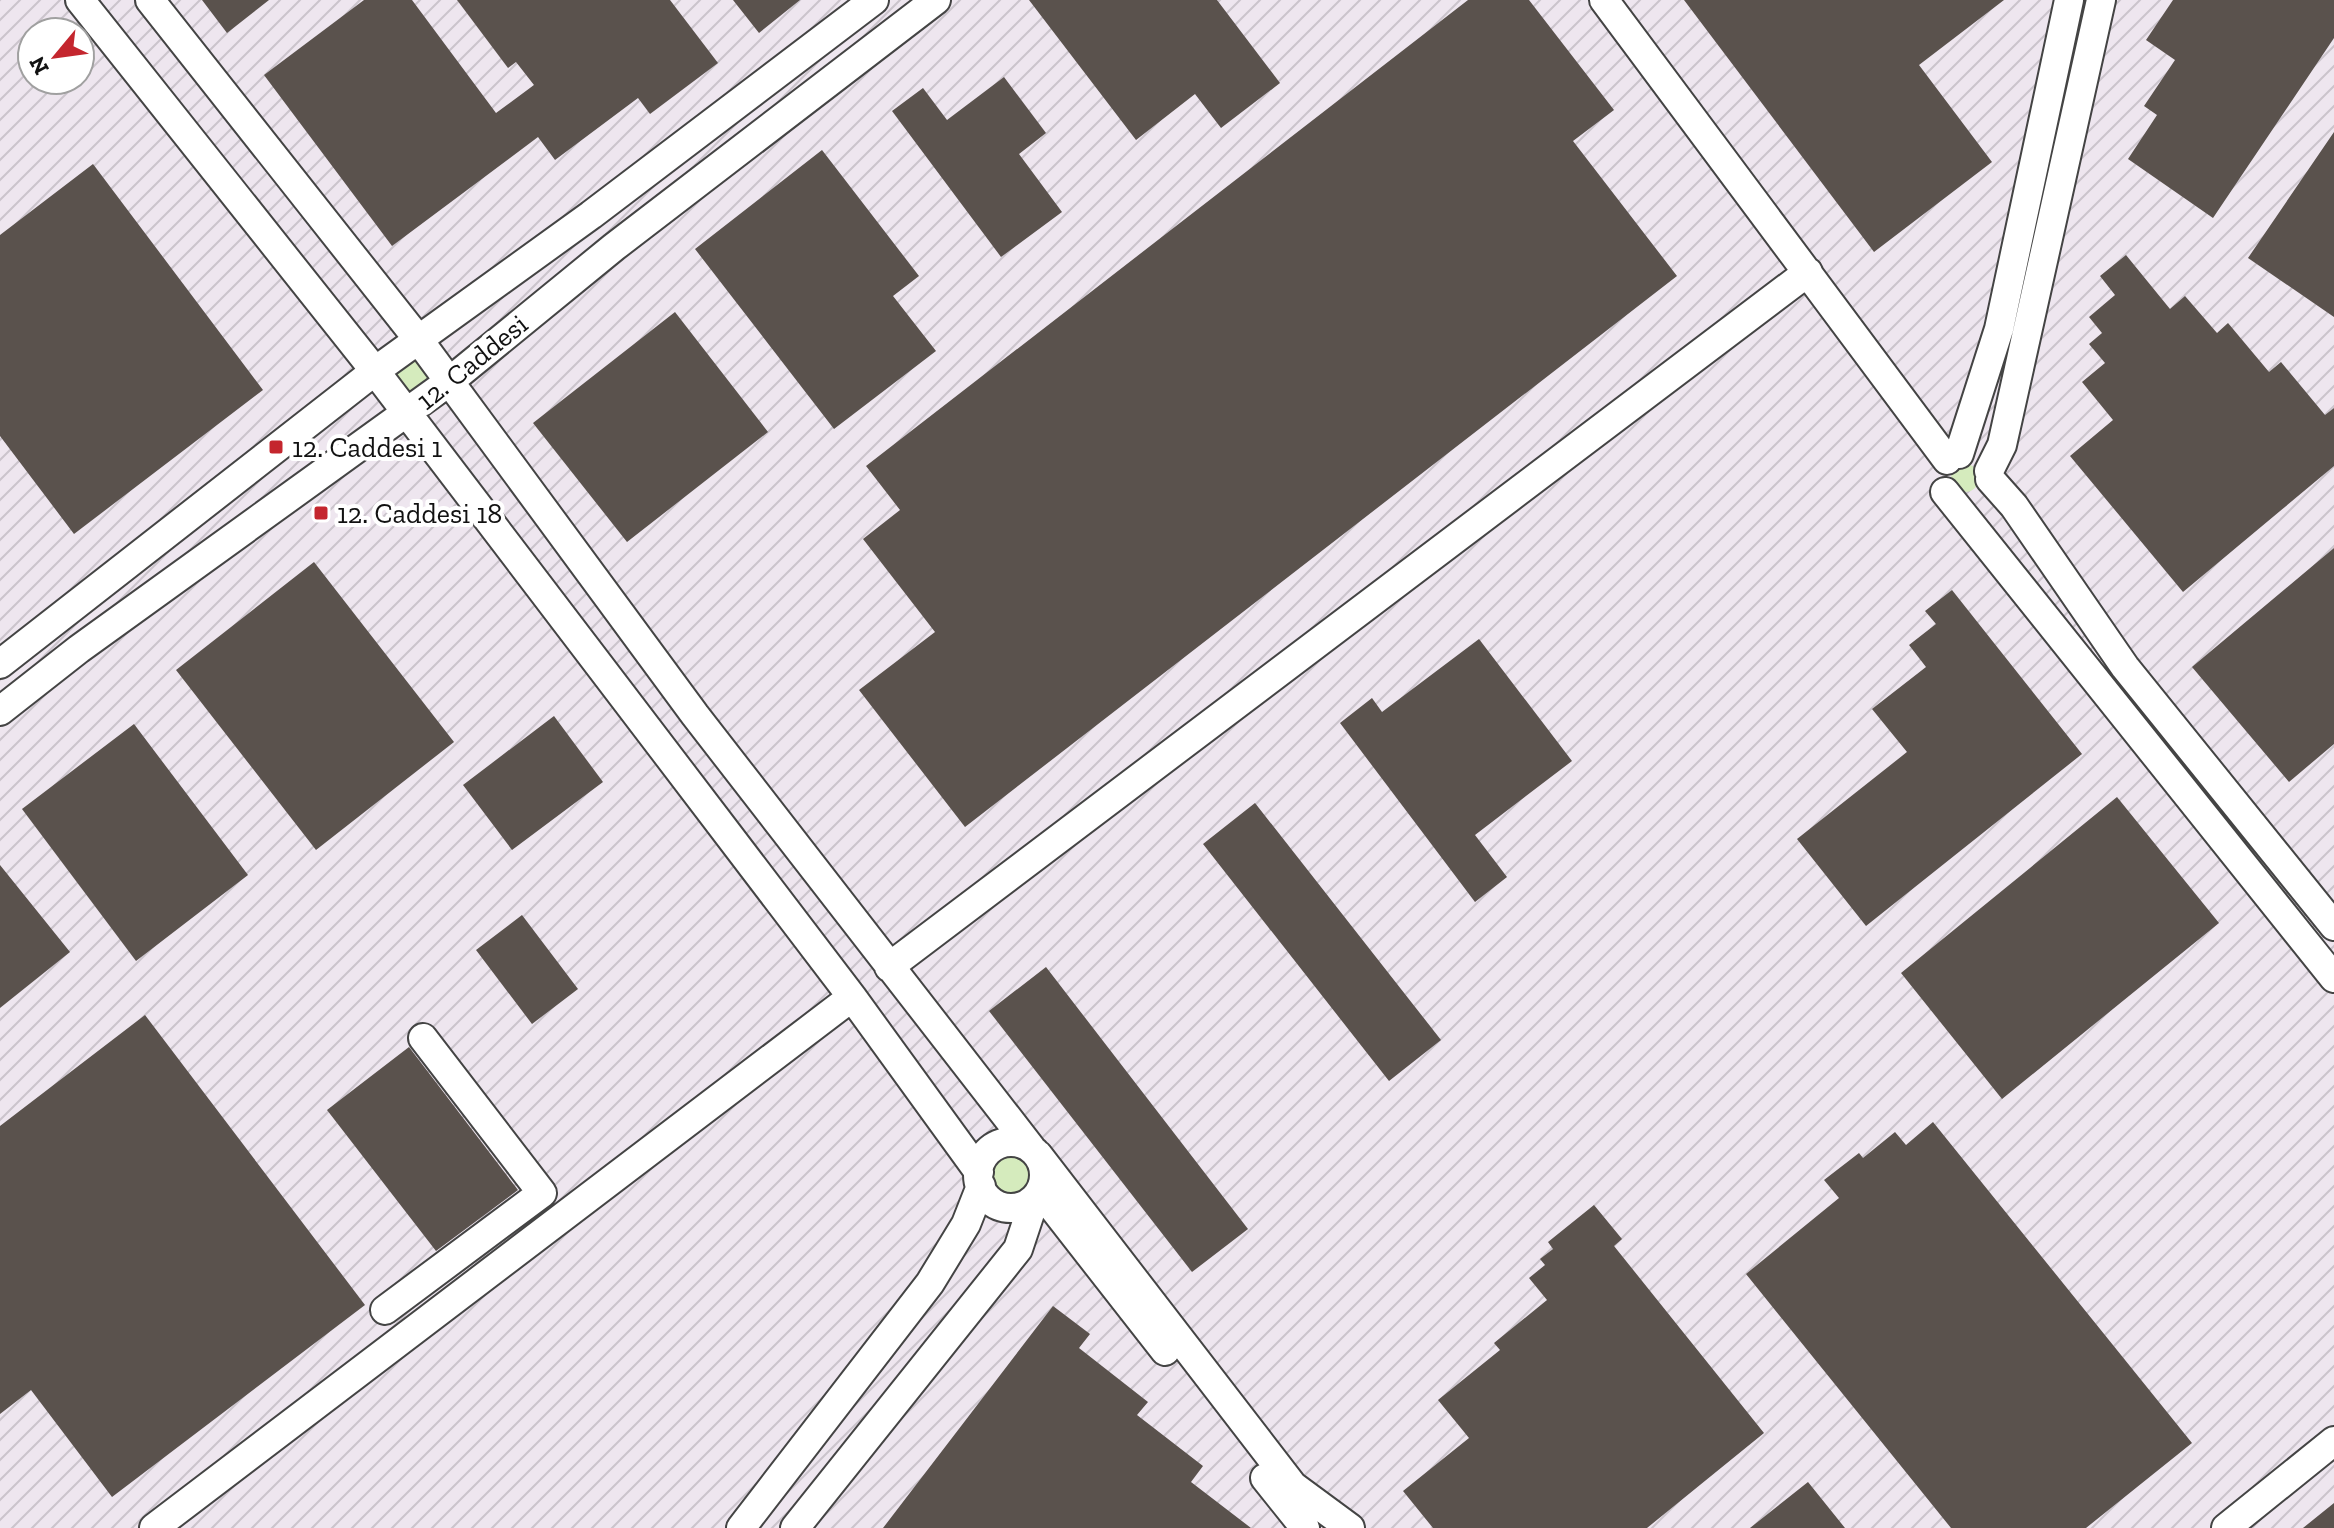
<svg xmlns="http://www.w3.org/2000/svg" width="2334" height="1528" font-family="'Zilla Slab',serif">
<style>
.industrial{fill:url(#industrial-furrows);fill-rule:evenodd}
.grass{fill:#d5ebbd}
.building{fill:#5a524d}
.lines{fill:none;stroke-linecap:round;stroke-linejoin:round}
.minor-casing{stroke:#444;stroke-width:32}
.minor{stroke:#fff;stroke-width:28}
.poi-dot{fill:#c4262e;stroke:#fff;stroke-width:3}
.labels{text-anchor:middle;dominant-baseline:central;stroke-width:8;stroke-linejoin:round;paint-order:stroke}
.street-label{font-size:28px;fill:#111;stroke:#fff}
.poi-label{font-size:28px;fill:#111;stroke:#fff;text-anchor:start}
</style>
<defs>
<pattern id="industrial-furrows" width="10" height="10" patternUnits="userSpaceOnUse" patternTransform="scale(2)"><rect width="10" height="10" fill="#eee6ef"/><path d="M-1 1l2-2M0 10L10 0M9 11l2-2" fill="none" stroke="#cbc4cc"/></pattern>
</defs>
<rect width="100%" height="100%" fill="#fffdf5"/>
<path class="industrial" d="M0,0H2334V1528H0ZM32,32H80V80H32Z"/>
<path class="grass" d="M412,360C422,361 429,372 427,382L411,393L406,392L395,376L396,371Z
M1951 478a14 14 0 1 1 28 0a14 14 0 1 1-28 0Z
M990 1176a20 20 0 1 1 40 0a20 20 0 1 1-40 0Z"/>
<path class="building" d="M202,0H269L227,33Z
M364,0H412L496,113L534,85L516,62L508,68L457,0H670L718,63L650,114L638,98L555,160L538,137L392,246L264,75Z
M733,0H800L759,33Z
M1029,0H1217L1280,83L1221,128L1195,94L1136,140Z
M1468,0H1529L1614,110L1573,141L1677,276L965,827L859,690L935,632L863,539L900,510L866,466Z
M1684,0H2004L1919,65L1992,162L1874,252Z
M2173,0H2334V38L2213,218L2128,159L2157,115L2144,106L2175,60L2146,40Z
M1004,77L1046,133L1019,154L1062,212L1001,257L892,111L923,88L947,120Z
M2334,132V317L2248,258Z
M822,150L919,276L893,296L936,351L834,429L695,249Z
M93,164L263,390L74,534L0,436V235Z
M2126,255L2170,309L2185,296L2217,333L2228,323L2269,372L2281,362L2325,415L2334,408V466L2183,592L2070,456L2113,420L2082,382L2105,363L2089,344L2102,333L2089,317L2115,295L2100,276Z
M675,312L768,432L627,542L533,423Z
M2334,548V744L2289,782L2192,667Z
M314,562L454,742L316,850L176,670Z
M1952,590L2082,754L1866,926L1797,839L1907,752L1872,709L1926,667L1909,645L1936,624L1925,611Z
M1479,639L1572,761L1475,835L1507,877L1475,902L1340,723L1372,698L1382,712Z
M554,716L603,782L512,850L463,785Z
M134,724L248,875L136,961L22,809Z
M2117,797L2219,923L2002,1099L1901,973Z
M1255,803L1441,1040L1389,1081L1203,844Z
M0,865L70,952L0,1008Z
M522,915L578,989L532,1024L476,950Z
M1046,967L1248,1229L1192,1272L989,1011Z
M145,1015L365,1305L112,1497L31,1390L0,1414V1126Z
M409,1047L518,1190L436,1251L327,1110Z
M1933,1122L2192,1443L2086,1528H1951L1746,1274L1839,1198L1824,1180L1859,1153L1863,1158L1895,1132L1906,1145Z
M1594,1205L1622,1239L1614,1246L1764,1433L1647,1528H1433L1403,1491L1469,1438L1438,1400L1500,1350L1494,1343L1547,1300L1529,1278L1545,1265L1540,1259L1553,1249L1548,1242Z
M1053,1306L1090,1334L1079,1348L1148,1402L1137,1415L1203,1466L1191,1482L1251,1528H883Z
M1808,1482L1845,1528H1750Z
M2334,1503V1528H2303Z"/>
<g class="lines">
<g class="minor-casing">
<path id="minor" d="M80,0L375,371L852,997L979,1172
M150,0L418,339L695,715L1031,1148
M1604,0L1947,460
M1959,454L1999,329L2069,0
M1989,471L2002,445L2101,0
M1990,479L2014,506L2125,667L2334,926
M1945,492L2334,978
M0,664L375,371L591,215L874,0
M0,711L79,649L450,381L614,247L936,0
M889,967L1808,272
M978 1175a33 33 0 1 1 66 0a33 33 0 1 1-66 0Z
M1038,1155L1293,1486L1350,1528
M1040,1191L1165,1351
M385,1310L542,1193L423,1038
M1265,1478L1305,1528
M154,1528L852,997
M741,1528L930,1283L966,1224L981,1186
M795,1528L1018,1249L1035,1198
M2226,1528L2334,1441"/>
</g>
<use href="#minor" class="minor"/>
</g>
<g class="poi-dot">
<rect x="268" y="439" width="16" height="16" rx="4"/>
<rect x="313" y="505" width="16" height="16" rx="4"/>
</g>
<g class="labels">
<g class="street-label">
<text transform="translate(472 362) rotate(-39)">12. Caddesi</text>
</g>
<g class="poi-label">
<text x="292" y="447">12. Caddesi 1</text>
<text x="337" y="513">12. Caddesi 18</text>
</g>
</g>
<g transform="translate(56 56) rotate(241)"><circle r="38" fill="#ffffff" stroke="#a0a0a0" stroke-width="2"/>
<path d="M0-6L14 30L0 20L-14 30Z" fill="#c4262e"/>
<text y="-12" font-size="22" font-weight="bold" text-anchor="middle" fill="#111111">N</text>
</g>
</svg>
